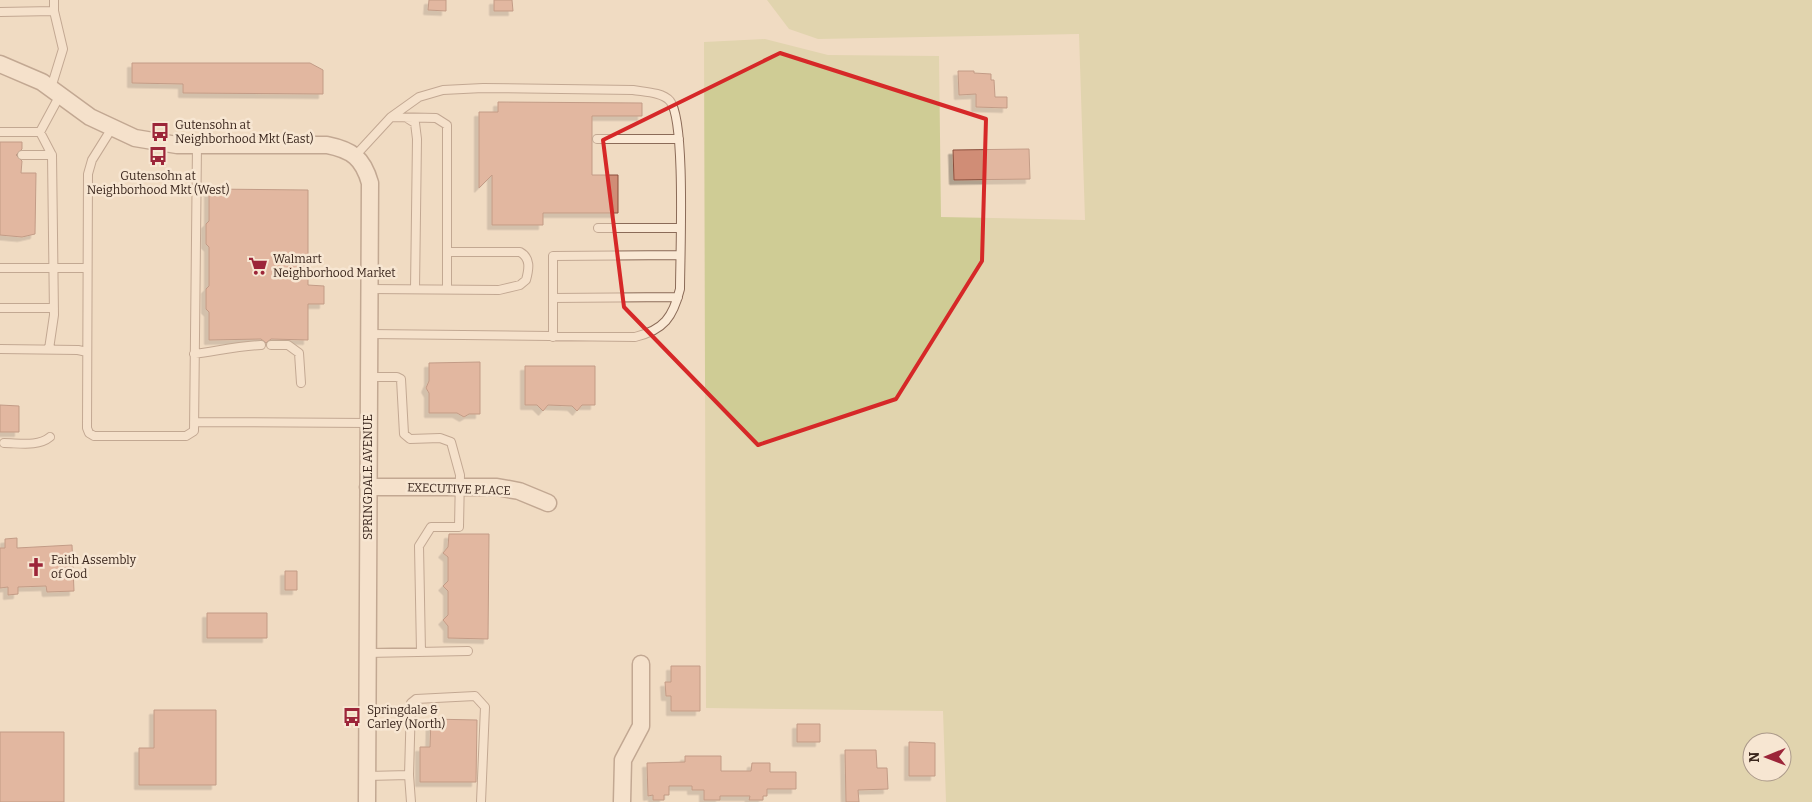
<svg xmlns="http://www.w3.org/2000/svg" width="1812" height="802" font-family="Bitter,serif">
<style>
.green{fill:#cfcc95;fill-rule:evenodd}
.building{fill:#d08d76;stroke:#8b4f3d;filter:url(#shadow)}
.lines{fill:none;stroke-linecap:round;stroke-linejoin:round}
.lane-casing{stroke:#8b6b58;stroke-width:10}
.street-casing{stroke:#8b6b58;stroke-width:19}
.lane{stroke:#fae9d5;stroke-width:8}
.street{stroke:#fae9d5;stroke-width:16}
.marked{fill:none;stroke:#d62828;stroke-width:4;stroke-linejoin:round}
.labels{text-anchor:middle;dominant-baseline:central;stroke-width:5;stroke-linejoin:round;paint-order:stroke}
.poi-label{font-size:12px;fill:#3a261d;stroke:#f7e6d2;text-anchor:start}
.street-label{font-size:12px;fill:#3a261d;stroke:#f7e6d2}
</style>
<defs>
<filter id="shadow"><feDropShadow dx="-4.5" dy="4.5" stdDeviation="0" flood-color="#0004"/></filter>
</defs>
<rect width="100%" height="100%" fill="#f0dbc2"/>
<path class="green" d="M767,0H1812V802H946L943,711L706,708L704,42L765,39L828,55L939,56L941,217L1085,220L1079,34L818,39L789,29ZM1752,742H1782V772H1752Z"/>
<path class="building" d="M429,0H446V11L428,10Z
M494,0H512L513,11H494Z
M132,63H310L323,70V94L183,93V84L132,83Z
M958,71H974V73L991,74V80H994L995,97H1007V108L976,107V94L959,95Z
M498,102L642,103V116H592V175H618V213H543V225H492V175L479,188V112H498Z
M0,142H22V149L16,155L22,161L21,173H36L35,234L22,237L0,235Z
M1029,149L1030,179L954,180L953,150Z
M209,189L308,190V285L324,286V304H308V340L271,339L266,343L261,339L209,340V312L206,309V289L209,286V247L206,244V224L209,221Z
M480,362V414H469L464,417L457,413H429V393L426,388L429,381V363Z
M525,366H595V405H582L577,411L572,406L548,405L543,411L537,405H525Z
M0,405L19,406V432H0Z
M449,534H489L488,639L448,638V626L443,620L448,615V591L443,586L448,581V557L443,553L448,547Z
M17,538V548L72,545L74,591L47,592L46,586L18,587V594L8,595V587L0,588V548H5V539Z
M285,571H297V590H285Z
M207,613H267V638H207Z
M671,666H700V711H671V696H666L665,682H671Z
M154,710H216V785H139V748H154Z
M431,719L477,720L476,782H420V747H430Z
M797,724H820V742H797Z
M0,732H64V802H0Z
M909,742L935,743V776H909Z
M845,750H876L877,768H887L888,789L858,790L859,802H846Z
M685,756H721V771H751L752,763H770V772H796V789H767V796H763V800H749L750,796H720V800H704V790H692V786H669V795H664V800H653V795L648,796L647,763L685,762Z"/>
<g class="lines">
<g class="lane-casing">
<path id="lane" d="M0,12L54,11
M51,88L63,49L54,11V0
M407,118L415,123L417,139L415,289
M112,128L92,160L88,174L87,428L89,433L94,436H186L194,431L197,145
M0,132H40
M597,139H679
M22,155H52
M355,156L391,117L436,118L447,125V289
M598,228H680
M0,268H87
M370,289L499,290L520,285L526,280C529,269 531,258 520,252H447
M553,298L678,297
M0,308H54
M369,334L635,337C664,330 673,317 680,289C680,256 686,120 670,101C662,92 644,92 633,90L483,88L443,90L419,97L391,117
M553,337V256L680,255
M271,345H288L299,353L301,383
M0,349L78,350L87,352
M49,349L54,315L52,155L40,132L60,95
M194,354C217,351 238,346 261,345
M369,377H397L401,379L404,434L410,439L440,438L451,442L460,475L459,527H431L419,546L421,652
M194,422L369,423
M4,443C19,443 38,447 50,437
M367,653L468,651
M367,776L409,775
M411,802L409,775L411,703L416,699L475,696L485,707L481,802"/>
</g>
<g class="street-casing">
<path id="street" d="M0,64L42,82L90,117L135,138L177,145H327C352,150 363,158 370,183L367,802
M368,487H497L519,491L548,503
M622,802L623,760L641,726V664"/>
</g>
<use href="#lane" class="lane"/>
<use href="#street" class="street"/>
</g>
<path d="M0 0H1812V802H0ZM780,53L986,119L982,261L896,399L758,445L624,307L603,140Z" fill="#f0dbc2" fill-opacity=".55" fill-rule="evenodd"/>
<path class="marked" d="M780,53L986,119L982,261L896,399L758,445L624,307L603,140Z"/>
<defs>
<g id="bus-bare" transform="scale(1.5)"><path d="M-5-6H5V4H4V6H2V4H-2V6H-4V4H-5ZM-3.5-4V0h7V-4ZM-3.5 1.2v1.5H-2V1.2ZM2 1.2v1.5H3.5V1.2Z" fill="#9c2539" stroke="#f7e6d2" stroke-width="2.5" paint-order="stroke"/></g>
<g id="supermarket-bare" transform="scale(1.5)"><path d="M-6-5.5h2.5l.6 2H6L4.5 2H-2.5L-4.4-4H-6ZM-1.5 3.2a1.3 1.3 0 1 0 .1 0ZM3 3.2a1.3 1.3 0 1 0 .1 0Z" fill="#9c2539" stroke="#f7e6d2" stroke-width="2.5" paint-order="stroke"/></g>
<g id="church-bare" transform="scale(1.5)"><path d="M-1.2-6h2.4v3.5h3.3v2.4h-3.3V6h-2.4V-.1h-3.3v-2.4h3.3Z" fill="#9c2539" stroke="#f7e6d2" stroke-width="2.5" paint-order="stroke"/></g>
</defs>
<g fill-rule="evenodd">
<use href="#bus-bare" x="160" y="132"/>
<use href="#bus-bare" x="158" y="156"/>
<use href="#supermarket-bare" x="258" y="266"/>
<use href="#church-bare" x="36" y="567"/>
<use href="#bus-bare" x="352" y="717"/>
</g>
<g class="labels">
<g class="poi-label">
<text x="175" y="125">Gutensohn at<tspan x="175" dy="14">Neighborhood Mkt (East)</tspan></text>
<text x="158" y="176" text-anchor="middle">Gutensohn at<tspan x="158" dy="14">Neighborhood Mkt (West)</tspan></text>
<text x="273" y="259">Walmart<tspan x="273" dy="14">Neighborhood Market</tspan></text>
<text x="51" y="560">Faith Assembly<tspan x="51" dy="14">of God</tspan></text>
<text x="367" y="710">Springdale &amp;<tspan x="367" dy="14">Carley (North)</tspan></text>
</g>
<g class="street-label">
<text transform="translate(368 477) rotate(-90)">SPRINGDALE AVENUE</text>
<text transform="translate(459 489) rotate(2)">EXECUTIVE PLACE</text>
</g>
</g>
<g transform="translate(1767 757) rotate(269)"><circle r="24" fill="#f7e6d2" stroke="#ab998a"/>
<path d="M0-4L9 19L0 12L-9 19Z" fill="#9c2539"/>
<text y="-8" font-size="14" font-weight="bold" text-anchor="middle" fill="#3a261d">N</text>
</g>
</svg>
